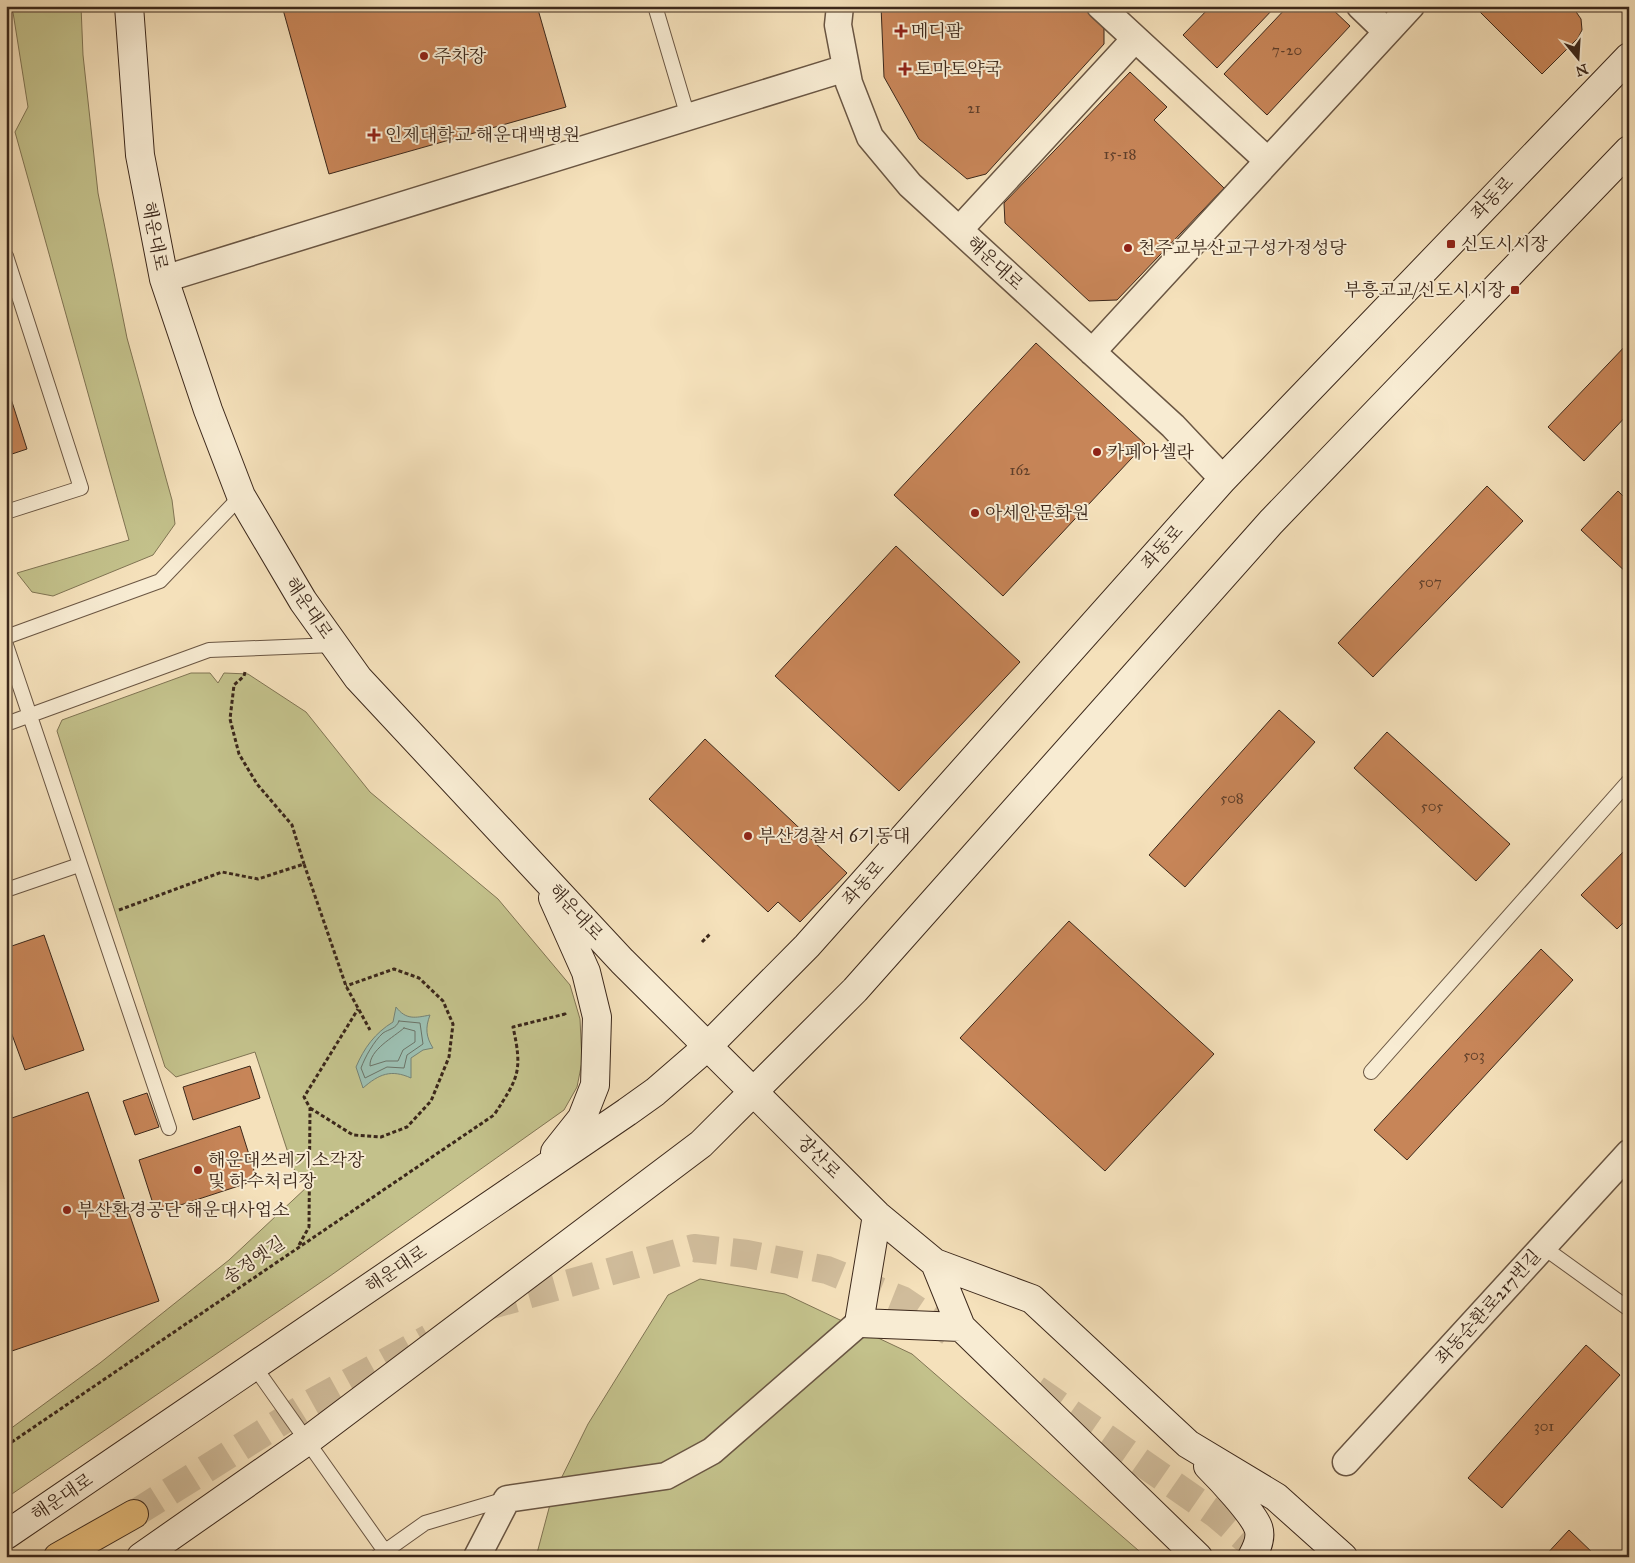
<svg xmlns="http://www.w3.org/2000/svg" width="1635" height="1563" font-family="'IM FELL Great Primer','Noto Serif KR',serif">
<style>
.green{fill:#c3c18b;stroke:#807453}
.water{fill:#9cbeb0;stroke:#768274}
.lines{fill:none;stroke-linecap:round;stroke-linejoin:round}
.shore{stroke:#6c7366;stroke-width:1}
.building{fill:#c78558;stroke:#3c281b}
.highway-tunnel{stroke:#d0bc9b;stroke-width:28;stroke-dasharray:28 14;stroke-linecap:butt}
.lane-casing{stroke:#6a5643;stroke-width:16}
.street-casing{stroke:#6a5643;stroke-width:29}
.secondary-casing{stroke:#3c281b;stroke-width:30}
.highway-casing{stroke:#3c281b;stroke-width:30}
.path{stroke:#3c281b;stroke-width:3;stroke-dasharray:4 2.5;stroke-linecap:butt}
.lane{stroke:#f8ecd3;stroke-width:14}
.street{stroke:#f8ecd3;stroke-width:26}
.secondary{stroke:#f8ecd3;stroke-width:28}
.highway{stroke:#eac07e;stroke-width:28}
.poi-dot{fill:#8f2418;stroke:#f8ecd3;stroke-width:2}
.labels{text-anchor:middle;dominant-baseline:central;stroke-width:4;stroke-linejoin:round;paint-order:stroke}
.number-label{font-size:15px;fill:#5f3f2a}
.poi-label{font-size:18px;fill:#3c281b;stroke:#f8ecd3;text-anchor:start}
.street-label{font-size:18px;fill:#3c281b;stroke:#f8ecd3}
</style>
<rect width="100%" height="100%" fill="#f5e1bb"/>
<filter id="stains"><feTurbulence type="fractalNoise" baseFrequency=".004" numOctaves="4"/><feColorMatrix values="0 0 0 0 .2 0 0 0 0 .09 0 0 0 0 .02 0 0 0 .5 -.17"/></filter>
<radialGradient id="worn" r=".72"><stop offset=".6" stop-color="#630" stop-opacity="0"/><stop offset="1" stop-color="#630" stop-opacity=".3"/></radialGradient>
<path class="green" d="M12,6H81L83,55L98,193L127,338L172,500L175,524L153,555L53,596L32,592L17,573L129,540L15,132L28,107Z
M191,673H210L218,683L224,673L248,674L306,712L370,792L498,899L570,985L580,1019L582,1062L577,1087L564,1110L330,1276L6,1498V1432L100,1363L229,1260L308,1186L293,1168L255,1052L176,1077L165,1067L57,731L62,720Z
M700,1279L785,1294L912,1354L1146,1557H536L552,1497L588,1424L668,1295Z"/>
<path class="water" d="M396,1007C406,1020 415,1018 430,1015C425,1028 426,1037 433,1048L423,1050L411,1058V1078C391,1069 379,1074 363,1088L356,1067C364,1048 375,1033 393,1022Z"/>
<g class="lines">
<path class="shore" d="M399,1021L420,1023L423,1044L407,1055L404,1068L387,1067L365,1078L361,1068C365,1057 374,1041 383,1033C389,1029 396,1029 399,1021Z
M404,1028L415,1031V1042L403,1050L398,1061H386L370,1066C369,1050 394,1037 404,1028Z"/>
</g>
<path class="building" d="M282,6H537L566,107L329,174Z
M881,6H1081L1104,29V44L986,174L967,179L919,139L884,77Z
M1211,6H1276L1217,68L1183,35Z
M1288,6H1329L1350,26L1267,115L1224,74Z
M1474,6H1572L1581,19L1582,30L1578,38L1542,74Z
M1130,72L1167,107L1154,120L1224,188L1117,300L1089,301L1005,223L1004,203Z
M1629,342V413L1584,461L1548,427Z
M1036,343L1145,444L1003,596L894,495Z
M6,383L27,449L6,456Z
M1487,486L1523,521L1373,677L1338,643Z
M1618,491L1629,502V575L1581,530Z
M896,546L1020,662L899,791L775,676Z
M1279,710L1315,742L1185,887L1149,855Z
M1387,732L1510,844L1476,881L1354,768Z
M705,739L847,873L800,922L778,902L768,912L649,799Z
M1629,846V917L1617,929L1581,895Z
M1069,921L1214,1054L1105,1171L960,1038Z
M44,935L84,1050L25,1070L11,1032L6,1034V948Z
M1541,949L1573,980L1407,1160L1374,1130Z
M250,1066L260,1098L193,1120L183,1087Z
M88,1092L159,1301L6,1353V1120Z
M147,1093L159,1127L135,1135L123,1101Z
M240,1126L257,1180L156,1213L139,1160Z
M1586,1345L1620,1375L1502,1508L1468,1478Z
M1569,1530L1597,1557H1544Z"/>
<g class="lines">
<path class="highway-tunnel" d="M488,1306L694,1248L747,1254L827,1270L902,1300L950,1332
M1036,1389L1217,1515L1266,1557
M134,1514L311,1403L429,1338"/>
<g class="lane-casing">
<path id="lane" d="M655,6L688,117
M6,256L81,488L6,512
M6,637L160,581L241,496
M6,645L169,1128
M6,724L209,650L334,645
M6,890L79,865
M1371,1072L1629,781
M1543,1247L1629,1309
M254,1366L384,1550
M377,1557L425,1523L506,1499"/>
</g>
<g class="street-casing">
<path id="street" d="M840,6L838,25L849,83L870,137L910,185L1173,426L1223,479
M1100,6L1268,161
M1360,6L1387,32
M959,230L1135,39
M164,279L846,68
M1092,352L1411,6
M1346,1462L1629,1153
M477,1557L507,1499L666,1476L712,1451L859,1323"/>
</g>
<g class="secondary-casing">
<path id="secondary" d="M129,6L140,155L164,279L208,410L241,496L303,601L358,678L622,961L877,1215L935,1263L1032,1299L1188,1444L1276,1497L1343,1557
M553,898L586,972L597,1017L595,1085L582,1118L555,1152
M877,1215L859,1323L961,1327
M935,1263L961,1327L1198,1557
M1208,1466C1221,1479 1252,1512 1258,1527C1262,1537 1257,1548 1252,1557
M6,1535L627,1112L655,1092L707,1047L807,946L1223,479L1629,57
M141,1557L307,1441L701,1144L855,990L1271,522L1629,150"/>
</g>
<g class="highway-casing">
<path id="highway" d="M58,1557L134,1514"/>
</g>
<path class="path" d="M245,672L244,676L234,685L230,719L239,754L257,784L292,825L304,864
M119,910L222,872L258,879L304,864L346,986L370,1030
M702,942L711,933
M310,1108L353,1135L381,1137L407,1127L431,1101L449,1057L453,1024L443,1001L419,978L394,969L346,986
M299,1245L309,1227L310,1108L304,1097L358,1009
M6,1446L494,1115C518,1078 523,1072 513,1027L565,1014V1016"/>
<use href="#lane" class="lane"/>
<use href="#street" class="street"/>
<use href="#secondary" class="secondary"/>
<use href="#highway" class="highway"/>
</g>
<g class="poi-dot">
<path d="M898.5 23.5h5v5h5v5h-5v5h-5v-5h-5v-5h5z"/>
<circle cx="424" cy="56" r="5"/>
<path d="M902.5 61.5h5v5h5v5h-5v5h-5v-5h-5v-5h5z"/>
<path d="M371.5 127.5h5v5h5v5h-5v5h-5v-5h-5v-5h5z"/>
<rect x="1446" y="239" width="10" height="10" rx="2.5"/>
<circle cx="1128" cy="248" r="5"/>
<rect x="1510" y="285" width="10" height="10" rx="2.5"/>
<circle cx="1097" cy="452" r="5"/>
<circle cx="975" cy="513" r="5"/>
<circle cx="748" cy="836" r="5"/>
<circle cx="198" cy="1170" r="5"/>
<circle cx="67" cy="1210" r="5"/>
</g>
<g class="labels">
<g class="number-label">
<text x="1287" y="50">7-20</text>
<text x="974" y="108">21</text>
<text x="1120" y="154">15-18</text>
<text x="1020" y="470">162</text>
<text x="1430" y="582">507</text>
<text x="1232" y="798">508</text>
<text x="1432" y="806">505</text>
<text x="1474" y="1055">503</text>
<text x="1544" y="1426">301</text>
</g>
<g class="poi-label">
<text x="911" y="31">메디팜</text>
<text x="434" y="56">주차장</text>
<text x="915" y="69">토마토약국</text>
<text x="385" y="135">인제대학교 해운대백병원</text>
<text x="1461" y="244">신도시시장</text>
<text x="1138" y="248">천주교부산교구성가정성당</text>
<text x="1505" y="290" text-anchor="end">부흥고교/신도시시장</text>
<text x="1107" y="452">카페아셀라</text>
<text x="985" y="513">아세안문화원</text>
<text x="758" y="836">부산경찰서 6기동대</text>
<text x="208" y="1160">해운대쓰레기소각장<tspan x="208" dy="21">및 하수처리장</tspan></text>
<text x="77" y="1210">부산환경공단 해운대사업소</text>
</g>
<g class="street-label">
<text transform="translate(1492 198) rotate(-46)">좌동로</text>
<text transform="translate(155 236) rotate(79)">해운대로</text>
<text transform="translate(995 263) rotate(43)">해운대로</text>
<text transform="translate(1162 547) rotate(-48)">좌동로</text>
<text transform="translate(309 608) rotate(56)">해운대로</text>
<text transform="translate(863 883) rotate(-48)">좌동로</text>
<text transform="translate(576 912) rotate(47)">해운대로</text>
<text transform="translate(819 1157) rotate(45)">장산로</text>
<text transform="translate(254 1260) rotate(-34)">송정옛길</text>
<text transform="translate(396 1269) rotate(-34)">해운대로</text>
<text transform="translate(1488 1307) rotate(-48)">좌동순환로217번길</text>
<text transform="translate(62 1497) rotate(-34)">해운대로</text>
</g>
</g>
<rect width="1635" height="1563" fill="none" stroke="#f5e1bb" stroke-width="25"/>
<rect x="8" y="8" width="1620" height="1548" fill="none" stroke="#3c281b" stroke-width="2.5"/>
<rect x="12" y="12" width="1610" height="1538" fill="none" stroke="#3c281b"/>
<g transform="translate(1578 58) rotate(162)" stroke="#f8ecd3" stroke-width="4" paint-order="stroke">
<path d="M0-4L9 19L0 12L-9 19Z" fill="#3c281b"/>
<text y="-8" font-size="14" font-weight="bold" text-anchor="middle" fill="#3c281b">N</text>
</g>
<rect width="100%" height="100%" filter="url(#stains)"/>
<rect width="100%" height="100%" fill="url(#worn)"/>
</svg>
